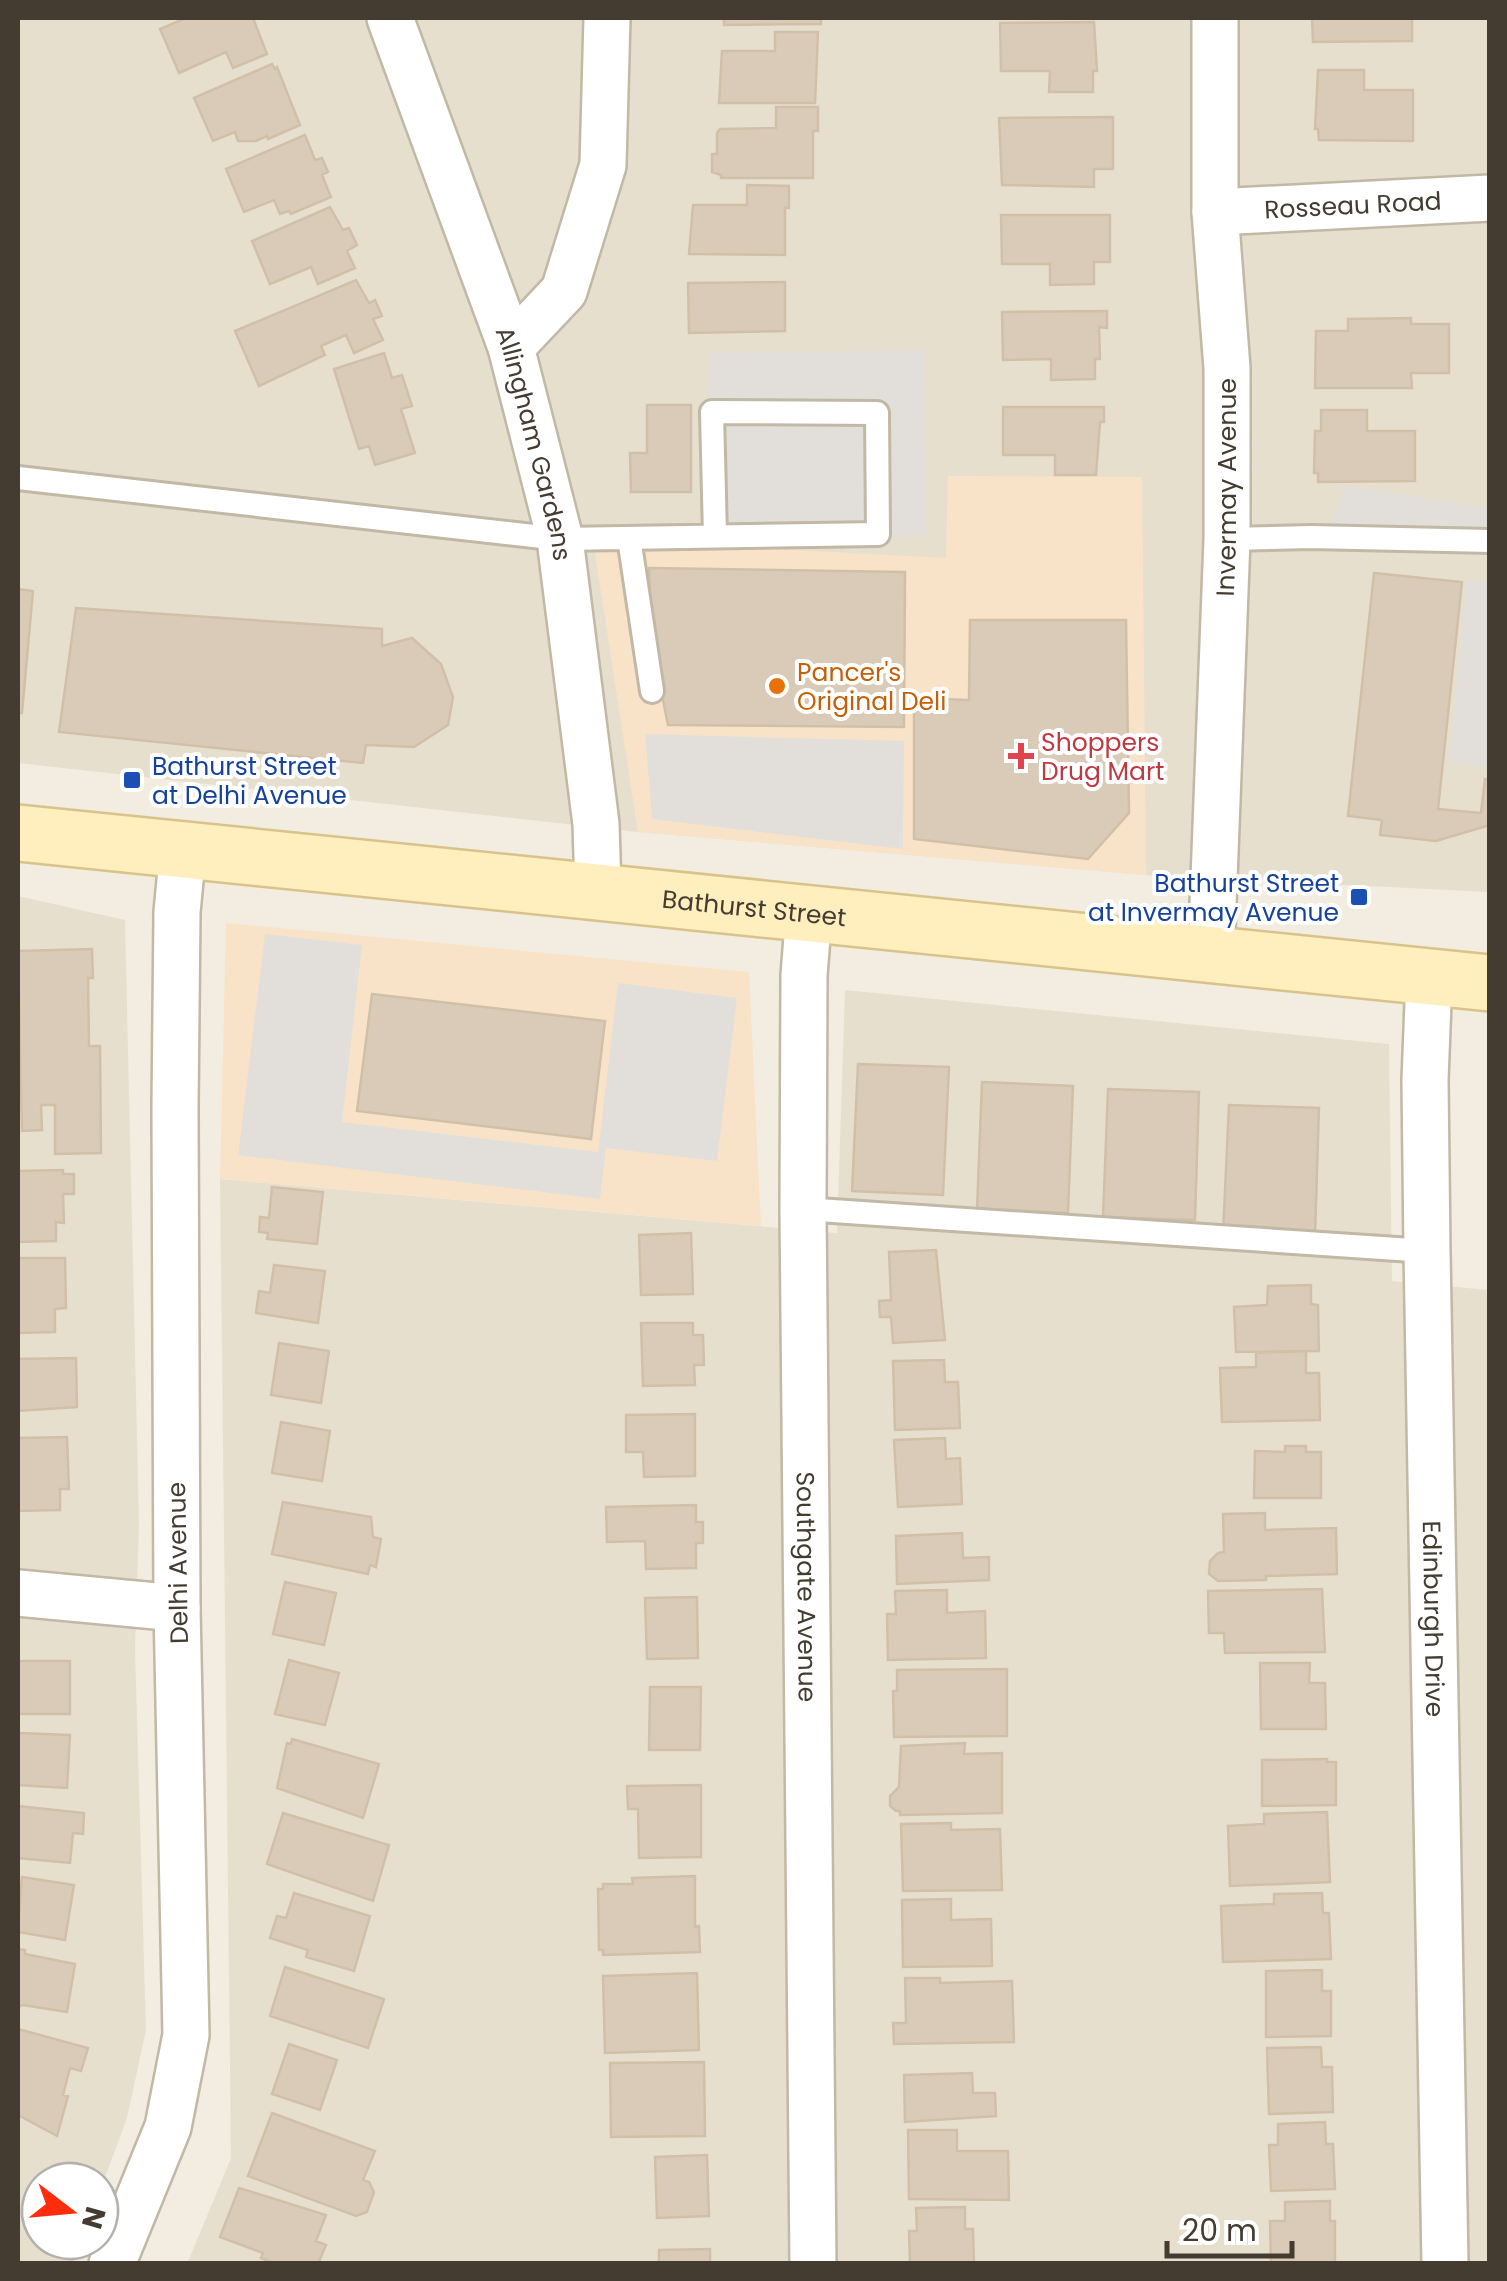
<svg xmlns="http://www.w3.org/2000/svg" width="1507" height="2281" font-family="Poppins,sans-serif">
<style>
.residential{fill:#e7dfce}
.commercial{fill:#f9e3c8}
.parking{fill:#e2dfda}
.building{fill:#d9cbb8;stroke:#d1c0a7;stroke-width:2.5}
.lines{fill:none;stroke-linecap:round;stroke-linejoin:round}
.service-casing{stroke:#c1b8a5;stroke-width:28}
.minor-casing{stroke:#c1b8a5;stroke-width:50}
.secondary-casing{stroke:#d8c38a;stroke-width:60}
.service{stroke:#fff;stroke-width:22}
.minor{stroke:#fff;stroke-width:45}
.secondary{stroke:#ffeebe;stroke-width:55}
.food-dot{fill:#e8710a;stroke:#fff;stroke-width:4}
.health-dot{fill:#e0444e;stroke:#fff;stroke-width:4}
.transit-dot{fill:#1a4fb4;stroke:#fff;stroke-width:4}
.labels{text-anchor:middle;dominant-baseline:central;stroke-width:8;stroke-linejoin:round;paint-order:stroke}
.street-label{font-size:25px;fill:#443c31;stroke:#fff}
.food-label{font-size:25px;fill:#c56008;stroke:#fff;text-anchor:start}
.health-label{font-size:25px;fill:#be3a42;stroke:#fff;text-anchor:start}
.transit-label{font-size:25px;fill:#164399;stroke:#fff;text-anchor:start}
</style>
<rect width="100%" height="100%" fill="#f3ede1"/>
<path class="residential" d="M18,18H1489V892L1146,875L638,832L18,763Z
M18,896L125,920L139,1524L135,1648L146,2030L127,2118L100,2191V2181H40V2241H81L73,2263L18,2264Z
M845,990L1389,1044L1392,1281L1489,1290V2263L187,2264L231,2158L220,1179L837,1233Z"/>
<path class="commercial" d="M948,476L1142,477L1146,875L638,832L593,540L946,558Z
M226,923L749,972L761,1226L220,1179Z"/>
<path class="parking" d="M924,350L926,536L712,540L709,353Z
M1345,486L1489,508V550L1327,535Z
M1467,580L1489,583V767L1449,763Z
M645,734L904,741L903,849L652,819Z
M265,934L362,945L342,1122L598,1152L618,983L737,998L717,1161L606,1148L600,1199L238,1155Z"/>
<path class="building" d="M186,18H253L267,54L233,68L226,52L179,73L160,29Z
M724,18H821V24L724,25Z
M1312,18H1412V41L1313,42Z
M1094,22L1097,71H1093V92H1049L1050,71H1001L1000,23Z
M775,32H818L815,103H719L722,51H775Z
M272,64L275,69L277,67L300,125L268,139L267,136L256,141H238L235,132L213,141L194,98Z
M1318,70H1364V90H1413V141L1319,140L1318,129H1315Z
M776,107H818V131H813V178H721V175L712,172V154H717V133L720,129L776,128Z
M1113,117V169H1094V187L1002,185L999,118Z
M305,135L315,160L322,158L328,172L322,175L331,197L291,214L289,211L280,214L274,200L244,212L226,169Z
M747,185L789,186V208H785V255L689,254L693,205H747Z
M330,207L343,230L349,228L357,245L347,251L355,268L318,284L311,267L270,284L252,241Z
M1001,215H1110V262H1094V284L1050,285V264H1002Z
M356,280L369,303L375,300L382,316L373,319L383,340L354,353L346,335L321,346L325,355L259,386L235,331Z
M785,282V331L689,333L688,283Z
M1107,311V328L1099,327L1100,359H1095V379L1051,380V359L1003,360L1002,312Z
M1411,318V324H1449V373H1411L1412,388H1315L1316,331H1348V319Z
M384,353L392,378L402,375L412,406L401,409L415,453L375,465L369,446L359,449L334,369Z
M647,405H691V492H631L630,453H647Z
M1003,407H1104V422H1100L1096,475H1055V455H1003Z
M1321,410H1367V431H1415V481L1318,482V473H1314L1315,431H1321Z
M649,568L905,572L904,727L668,725L651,641Z
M1374,573L1462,582L1438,809L1481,813L1485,779H1490V825L1436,841L1380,835L1382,820L1348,816Z
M18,589L33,591L22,713H18Z
M76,608L382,629V646L412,638L441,664L453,697L448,725L414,747L366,745L363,763L59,732Z
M970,620H1126L1129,813L1088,859L914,839V698L969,700Z
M92,949L93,978H88L89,1046H100L101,1153L55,1154V1105H41L42,1130L22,1131L18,951Z
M372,994L605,1021L591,1139L357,1111Z
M858,1064L949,1067L943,1195L852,1191Z
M982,1082L1073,1086L1068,1213L977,1209Z
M1108,1089L1199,1092L1195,1220L1103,1217Z
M1229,1105L1319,1108L1315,1236L1223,1233Z
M63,1170V1174H74V1194H63L64,1223L56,1222V1241L18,1242V1171Z
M272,1187L323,1192L317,1244L267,1239L268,1233L259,1232L260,1217L269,1218Z
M691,1233L693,1294L641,1295L639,1235Z
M936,1250L945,1340L893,1343L891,1317H880L879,1301L891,1300L889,1252Z
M18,1258H65L66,1308L55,1309V1332L18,1333Z
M274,1265L325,1271L318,1323L256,1313L259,1291L270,1293Z
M1311,1285V1304L1318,1305L1319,1351L1236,1352L1234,1307L1267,1305L1268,1286Z
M641,1323H693V1335H703L704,1365H694L695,1385L643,1386Z
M279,1343L329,1351L321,1403L271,1395Z
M1306,1351V1373H1319L1320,1420L1222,1422L1220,1368L1256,1367V1353Z
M76,1358L77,1407L18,1411V1359Z
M944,1360L945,1382H958L960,1428L895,1430L893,1361Z
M695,1414V1476L644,1477L643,1452H626V1415Z
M281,1422L330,1431L322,1481L272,1473Z
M67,1437L69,1489H60V1510L18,1511V1438Z
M945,1438L946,1459L960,1458L962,1504L898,1507L894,1440Z
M1285,1446H1306V1452H1321V1498H1254L1255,1451L1285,1452Z
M283,1502L371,1517L373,1537L381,1539L376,1567L370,1565L368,1574L272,1554Z
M696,1505V1522H703V1543H696V1568L646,1569L645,1541L607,1542L606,1507Z
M1265,1513V1530L1336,1528L1337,1574L1266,1576V1580L1218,1581L1209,1574L1210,1561L1218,1553L1224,1552L1223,1514Z
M962,1533L963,1558L989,1557V1580L897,1584L896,1536Z
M285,1582L336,1593L324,1645L273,1634Z
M1322,1589L1325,1652L1225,1653L1224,1633H1209L1208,1591Z
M947,1590V1613L985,1611L986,1658L888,1660L887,1614H896L895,1591Z
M697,1597L698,1658L647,1659L645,1598Z
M289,1660L339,1673L325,1725L275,1714Z
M18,1661H70V1714H18Z
M1260,1663H1310L1309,1683H1325L1326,1729H1261Z
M1007,1669V1736L894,1737L893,1691H897V1670Z
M650,1687H701L700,1750H649Z
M19,1733L70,1735L67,1788L18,1785Z
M292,1739L379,1764L363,1818L277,1788L287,1743L291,1744Z
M965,1743L964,1754L1002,1753V1813L900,1815V1811H896L890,1806V1796L899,1787L901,1746Z
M1327,1759V1762H1336V1805L1262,1806V1760Z
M701,1785V1857L639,1858L638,1809H628L627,1786Z
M18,1806L84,1813L83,1834L73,1833L70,1863L18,1858Z
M1327,1812L1330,1882L1230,1886L1228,1826L1264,1824V1814Z
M283,1813L389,1845L373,1901L267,1864Z
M951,1823V1830L1000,1829L1002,1890L903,1891L901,1824Z
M695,1876V1927L699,1926L700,1952L603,1955V1950H599L598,1889H603V1884H633L632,1878Z
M22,1877L74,1885L65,1940L18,1932Z
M294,1893L370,1916L354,1971L306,1957L308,1950L270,1938L277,1916L286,1918Z
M1322,1893L1323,1913H1329L1331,1959L1223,1962L1221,1906L1274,1904V1894Z
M951,1899V1920L991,1919L992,1966L903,1967L902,1900Z
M18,1949L25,1950V1954L75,1964L67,2012L23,2005L18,2007Z
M285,1967L384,1999L368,2048L270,2016Z
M1322,1970V1991H1331V2036L1266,2037V1971Z
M697,1973L699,2050L605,2053L603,1976Z
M905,1978H940V1983L1012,1981L1014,2042L894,2044L893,2023H906Z
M18,2029L88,2048L81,2071L70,2068L63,2095L68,2096L57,2136L18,2115Z
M289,2044L337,2060L320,2110L272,2094Z
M1321,2047L1322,2067H1332L1333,2112L1269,2114L1267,2048Z
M704,2062L705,2136L611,2137L610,2063Z
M972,2073L973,2093H995L996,2116L905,2122L904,2075Z
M272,2113L375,2151L363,2180L369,2182L374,2192L367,2212L356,2216L248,2176Z
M1325,2122L1326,2144H1333L1335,2189L1271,2191L1269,2145H1278V2124Z
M908,2130H957V2151H1008L1009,2200L909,2199Z
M707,2155L709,2216L657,2218L655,2157Z
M239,2188L326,2215L316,2241L326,2245L318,2264H276L261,2258L263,2253L220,2237Z
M1330,2201V2221H1335V2264H1271L1270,2221H1285V2202Z
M965,2207V2229H973L974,2264H910L909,2231H917L916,2208Z
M710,2249V2262L716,2264H659V2250Z"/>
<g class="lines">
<g class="service-casing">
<path id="service" d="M18,478L560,539L878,534L877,413L712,412L715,536
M629,538L652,691
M1227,539L1311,537L1490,541
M803,1209L1427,1251"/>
</g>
<g class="minor-casing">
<g id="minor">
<path id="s1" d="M390,18L511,347L560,539L596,824L598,890"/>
<path id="s2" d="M1215,212L1490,198"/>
<path d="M511,347L564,291L603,165L607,18"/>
<path id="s3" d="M809,912L804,975L803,1209L813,2264"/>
<path id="s4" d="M1211,957L1227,539V368L1215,212V18"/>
<path id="s5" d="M1429,977L1425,1080L1427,1251L1445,2264"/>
<path d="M18,1593L177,1608"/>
<path d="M112,2264L168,2127L186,2035L177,1608L175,1109L177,912L183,849"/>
</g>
</g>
<g class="secondary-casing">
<g id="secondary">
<path id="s6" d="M18,833L1490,983"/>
</g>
</g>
<use href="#service" class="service"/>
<use href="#minor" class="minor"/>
<use href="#secondary" class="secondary"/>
</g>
<circle class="food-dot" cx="777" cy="686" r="10"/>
<path class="health-dot" d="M1016 741h10v10h10v10h-10v10h-10v-10h-10v-10h10z"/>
<g class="transit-dot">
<rect x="122" y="770" width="20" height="20" rx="5"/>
<rect x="1349" y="887" width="20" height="20" rx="5"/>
</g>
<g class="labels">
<g class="street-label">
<text stroke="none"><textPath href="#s2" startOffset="138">Rosseau Road</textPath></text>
<text stroke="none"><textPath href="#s1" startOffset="450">Allingham Gardens</textPath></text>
<text stroke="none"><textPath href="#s4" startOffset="470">Invermay Avenue</textPath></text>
<text stroke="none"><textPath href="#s6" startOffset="740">Bathurst Street</textPath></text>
<text transform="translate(178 1563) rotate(-91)">Delhi Avenue</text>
<text stroke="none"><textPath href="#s3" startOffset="675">Southgate Avenue</textPath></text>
<text stroke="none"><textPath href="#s5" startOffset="642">Edinburgh Drive</textPath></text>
</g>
<g class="food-label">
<text x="797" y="672">Pancer's<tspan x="797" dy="29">Original Deli</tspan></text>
</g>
<g class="health-label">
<text x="1041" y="742">Shoppers<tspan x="1041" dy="29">Drug Mart</tspan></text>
</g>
<g class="transit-label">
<text x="152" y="766">Bathurst Street<tspan x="152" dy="29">at Delhi Avenue</tspan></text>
<text x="1339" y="883" text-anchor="end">Bathurst Street<tspan x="1339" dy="29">at Invermay Avenue</tspan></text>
</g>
</g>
<rect width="1507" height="2281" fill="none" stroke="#443c31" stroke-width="40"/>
<g transform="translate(70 2211) rotate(106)"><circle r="48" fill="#ffffff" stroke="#b4b1ad" stroke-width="2.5"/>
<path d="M0-8L18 38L0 25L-18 38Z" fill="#ff2d0b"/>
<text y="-15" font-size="28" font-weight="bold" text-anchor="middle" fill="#443c31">N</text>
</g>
<path d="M1167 2241v15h125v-15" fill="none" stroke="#443c31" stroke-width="5"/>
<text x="1182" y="2241" font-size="30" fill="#443c31" stroke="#ffffff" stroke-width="8" paint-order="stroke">20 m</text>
</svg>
